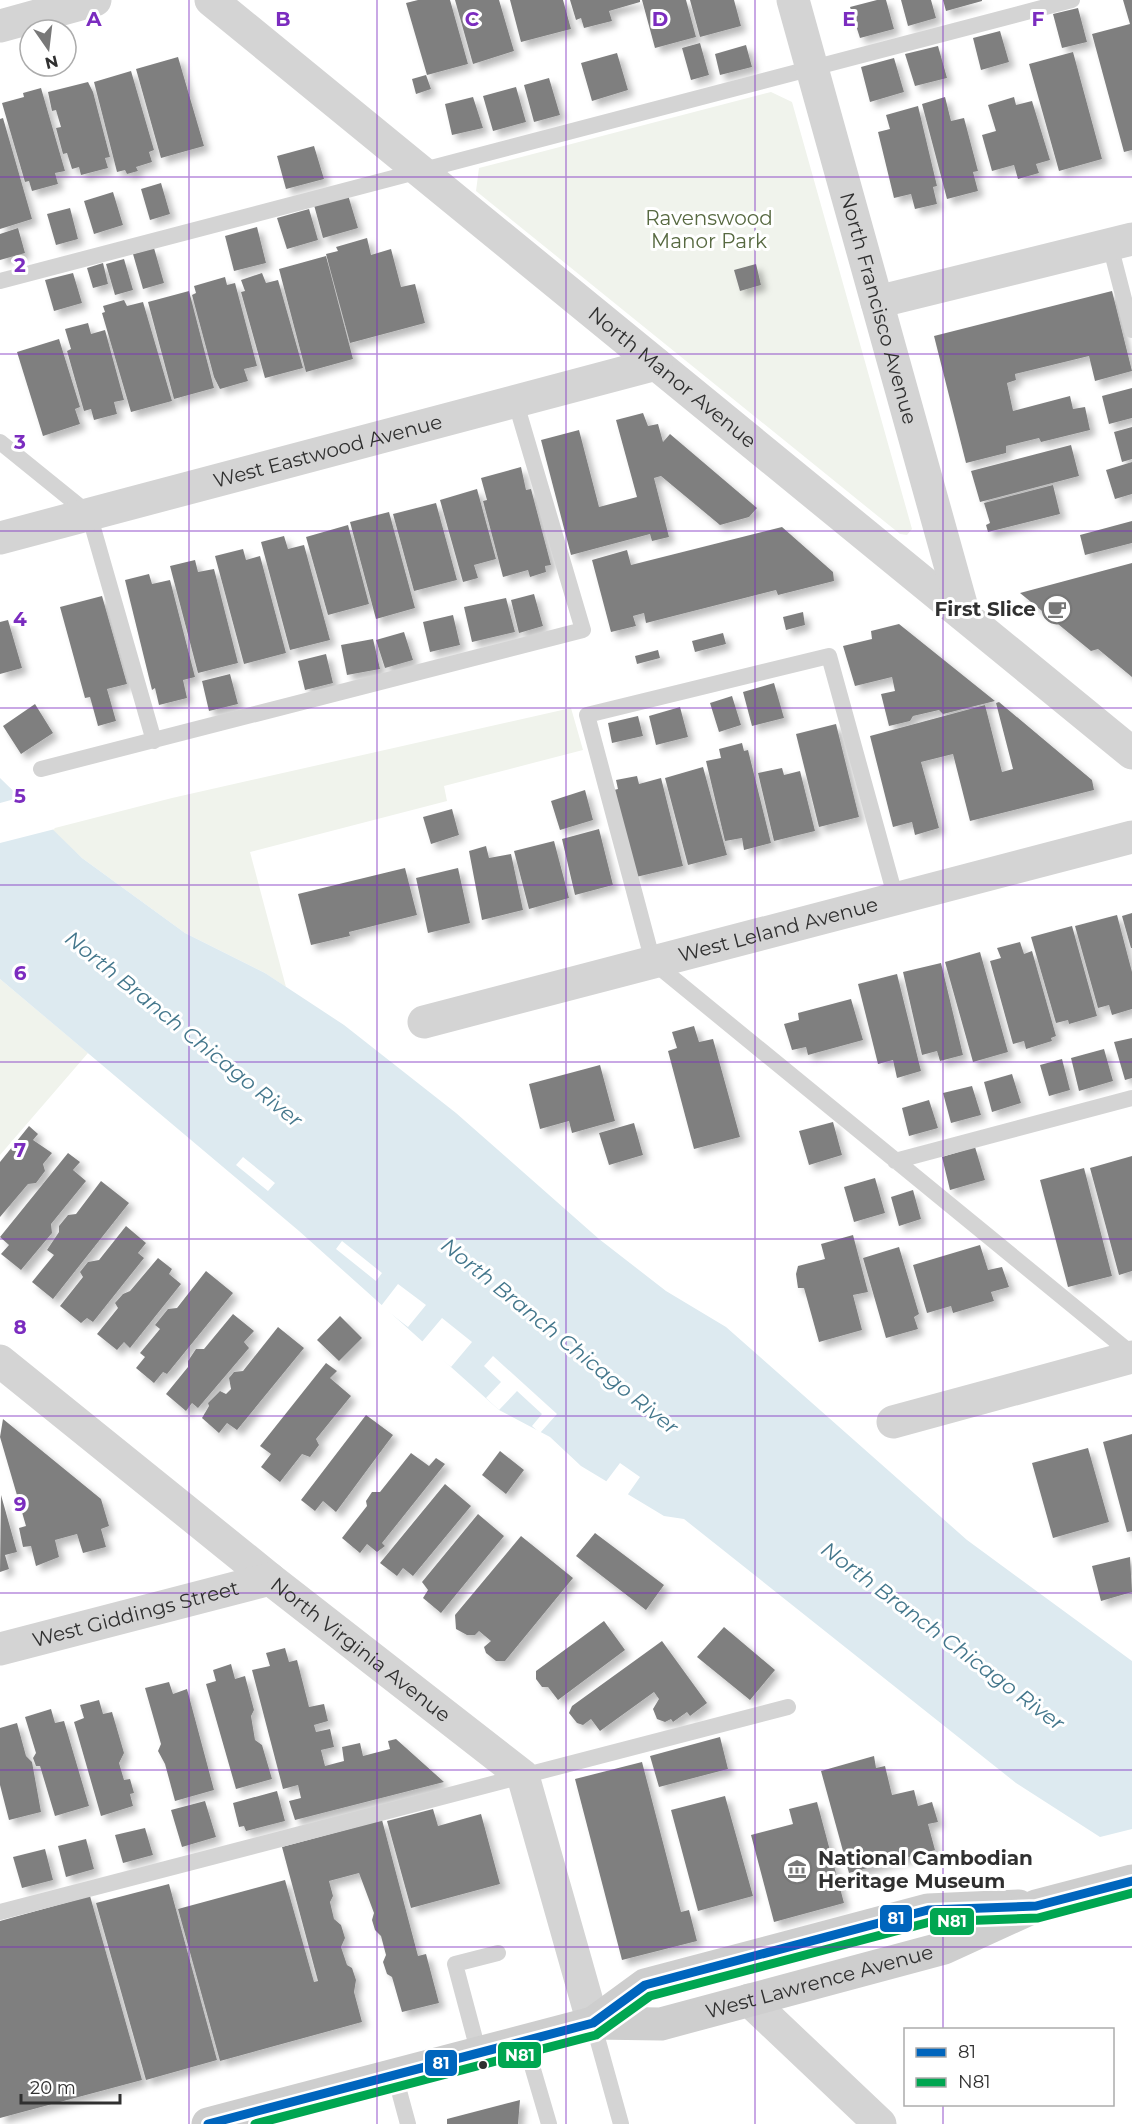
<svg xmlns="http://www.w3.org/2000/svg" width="1132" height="2124" font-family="Montserrat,sans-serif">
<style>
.green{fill:#f0f3ec}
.water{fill:#ddeaf0}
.pier{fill:#fff}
.building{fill:#7f7f7f;filter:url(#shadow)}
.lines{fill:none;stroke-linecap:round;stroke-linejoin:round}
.service{stroke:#d4d4d4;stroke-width:16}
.minor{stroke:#d4d4d4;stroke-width:33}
.tertiary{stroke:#d4d4d4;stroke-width:33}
.secondary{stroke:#cecece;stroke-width:33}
.bus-1-casing{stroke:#fff;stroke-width:14}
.bus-2-casing{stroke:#fff;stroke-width:14}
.bus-1{stroke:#0065bd;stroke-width:9}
.bus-2{stroke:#00a651;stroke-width:9}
.grid{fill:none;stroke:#7b2cbf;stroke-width:1.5;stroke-opacity:0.55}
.bus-dot{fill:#303030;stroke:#fff;stroke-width:2}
.labels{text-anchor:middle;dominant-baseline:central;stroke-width:6;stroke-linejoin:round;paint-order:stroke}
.park-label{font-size:20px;fill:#576941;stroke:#fff}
.street-label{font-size:20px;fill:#303030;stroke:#fff}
.poi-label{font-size:20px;font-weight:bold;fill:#303030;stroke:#fff;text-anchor:end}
.water-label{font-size:21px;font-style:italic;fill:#44778c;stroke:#fff}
.grid-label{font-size:20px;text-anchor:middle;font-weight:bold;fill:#7b2cbf;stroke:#fff;stroke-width:6;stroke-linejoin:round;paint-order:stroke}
.line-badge{stroke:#fff;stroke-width:2}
.badge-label{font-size:16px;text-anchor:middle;font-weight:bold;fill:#fff}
</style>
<defs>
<filter id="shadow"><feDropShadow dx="5.5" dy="5.5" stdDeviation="3" flood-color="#0004"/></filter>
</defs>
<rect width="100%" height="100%" fill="#fff"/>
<path class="green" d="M771,92L792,102L912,529L907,535L900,534L476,191L479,168Z
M571,708L583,750L444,786L447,801L250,852L286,987L265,973L185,933L82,858L51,829L172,798Z
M0,979L88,1053L0,1155Z"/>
<path class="water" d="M0,778L82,858L185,933L265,973L344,1025L456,1113L599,1239L666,1291L726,1327L967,1540L1132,1661V1864L1100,1837L1016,1783L684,1519L664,1516L581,1466L550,1437L499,1410L299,1231L0,979Z"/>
<path class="pier" d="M22,797L55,829L0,843V803Z
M243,1157L275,1183L268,1191L236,1165Z
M342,1241L382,1273L376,1281L336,1249Z
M398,1284L426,1305L408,1327L381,1306Z
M442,1318L472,1342L451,1367L421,1343Z
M493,1356L557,1414L540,1433L532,1426L542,1414L517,1391L499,1410L486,1398L501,1382L484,1366Z
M620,1463L640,1477L626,1497L605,1483Z
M1132,1829V1867L1096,1838Z"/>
<path class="building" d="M418,0H450L468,64L427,75L406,3Z
M455,0H499L514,51L473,64Z
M510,0H563L571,29L521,42Z
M570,0H640V2L609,11L612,21L584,28L581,18L576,20Z
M642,0H686L696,37L655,48Z
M690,0H734L741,26L700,37Z
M877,0H886L894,29L860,38L850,7Z
M901,0H931L936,18L908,26Z
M943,0H982V1L946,11Z
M1123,0H1132V150L1124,152L1092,34L1130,24Z
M1078,8L1087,42L1062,48L1053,14Z
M1000,31L1009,62L981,70L973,38Z
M700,43L709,75L691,80L682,48Z
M746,45L752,67L720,75L715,54Z
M938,46L947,78L915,86L905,54Z
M1073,52L1102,159L1059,171L1029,64Z
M617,53L628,90L592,101L581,63Z
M178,57L204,146L161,158L136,69Z
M894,58L904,92L870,102L861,67Z
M131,71L154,150L149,152L152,162L136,167L138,171L127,174L125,170L117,172L94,82Z
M426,75L431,89L416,94L412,79Z
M549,78L560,115L534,122L524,85Z
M88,82L93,92L110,157L105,158L108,168L81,175L79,167L72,169L67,153L63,154L56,128L61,127L56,110L52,111L48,92Z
M516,87L526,122L493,131L483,96Z
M41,88L65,171L55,173L58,184L32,191L29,181L25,182L2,103L24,97L23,93Z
M473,97L483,128L452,135L445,104Z
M945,97L951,121L964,118L978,171L973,172L978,191L947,199L922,104Z
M1014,97L1016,105L1032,101L1050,160L1036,164L1039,173L1018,179L1014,165L992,171L982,135L996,131L988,105Z
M918,106L937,186L933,187L937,204L915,209L911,194L894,198L878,132L890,129L886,115Z
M3,118L32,219L0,229V119Z
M314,146L324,179L286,189L277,156Z
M161,183L170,214L150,220L141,189Z
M113,192L123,225L94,234L84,201Z
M348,195L358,228L323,238L314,205Z
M70,208L78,239L56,245L47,214Z
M309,209L318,240L287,249L277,218Z
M257,227L266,263L234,271L225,236Z
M18,228L25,253L0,260V234Z
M367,238L371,255L391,249L401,287L415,284L425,323L350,343L326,254L338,251L336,247Z
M154,248L164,283L143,289L133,254Z
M326,256L353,359L306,372L279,269Z
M124,259L133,290L115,295L106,264Z
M103,263L108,284L93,288L87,268Z
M756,264L761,285L740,291L734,270Z
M73,273L82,303L54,311L45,280Z
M262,273L266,283L278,280L303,368L265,378L241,292L245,291L241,280Z
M225,277L227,285L235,283L257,366L244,369L248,381L220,389L214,377L192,295L196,293L194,286Z
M189,291L214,388L174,399L148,302Z
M1112,291L1132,371L1095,381L1089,356L1015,374L1016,380L1007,383L1013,411L1070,396L1073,409L1085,407L1090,430L1041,442L1039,438L1006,446V453L966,463L934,336Z
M124,300L127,306L143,302L172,401L131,412L102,313L105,312L103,306Z
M88,323L91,334L105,330L124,400L114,402L117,414L94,420L91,409L84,411L67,351L71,349L65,329Z
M59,339L80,407L75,409L80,424L43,436L17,352Z
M1132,388V418L1109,424L1102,396Z
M643,413L648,426L658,424L663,442L670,434L757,508L749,517L720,525L661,476L654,478L669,537L652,541L650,534L571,555L541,440L579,430L599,507L637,497L616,420Z
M1132,427V459L1122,462L1114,432Z
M1071,445L1079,476L980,502L971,471Z
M1132,462V494L1115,499L1106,470Z
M521,467L526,490L531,489L551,565L545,566L546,572L530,577L528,570L503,577L483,501L487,500L481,478Z
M1053,485L1060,514L988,532L986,525L990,523L984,503Z
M477,489L496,559L474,565L478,578L463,582L440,500Z
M436,503L457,580L414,591L393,514Z
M389,512L415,608L376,619L350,522Z
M1132,521V543L1085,555L1080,535Z
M348,525L369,604L328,615L306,537Z
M782,527L833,572L834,581L778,595L776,590L646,623L644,613L633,616L636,626L611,632L592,560L627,550L631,565Z
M284,536L288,549L304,545L330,640L290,650L261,542Z
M243,549L246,560L260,556L286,653L244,664L215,556Z
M195,560L198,572L214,569L238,663L198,673L170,566Z
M1132,563V677L1098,649L1091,651L1020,593Z
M149,574L152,584L170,580L195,677L183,680L187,698L159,705L155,688L152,690L125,580Z
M534,594L543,626L519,633L511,600Z
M102,596L127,684L107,689L116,721L98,726L90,697L85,698L60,607Z
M506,598L515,632L472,642L464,607Z
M803,612L805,625L786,630L783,617Z
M453,615L460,645L430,652L423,622Z
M8,620L22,668L0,674V622Z
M899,624L995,701L943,714L939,710L913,716L910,721L889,726L881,694L895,691L892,677L855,686L843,646L872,639L871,631Z
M404,632L413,660L385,668L376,640Z
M723,633L726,644L695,652L692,641Z
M373,639L380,669L347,675L341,645Z
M658,650L660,658L637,664L635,656Z
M326,654L333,683L305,690L298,661Z
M230,674L238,704L209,711L202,681Z
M774,683L784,718L752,726L743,692Z
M732,696L741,725L719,732L710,703Z
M999,702L1092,780L1094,790L970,821L953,754L921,762L939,828L915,835L912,822L893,827L870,736L985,705L1002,772L1013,769L996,703Z
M35,704L53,733L21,754L3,726Z
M680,707L688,737L656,745L649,716Z
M638,716L643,736L612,743L608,723Z
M836,724L859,817L819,827L796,734Z
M742,743L744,751L748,750L771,843L744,850L742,838L725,841L706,761L721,758L719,749Z
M703,767L727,855L688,865L665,778Z
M782,768L784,775L800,771L815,831L774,841L758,773Z
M637,776L639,784L661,778L683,866L636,877L614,790L618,789L616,780Z
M585,790L593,820L560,830L551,801Z
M452,809L459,835L431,844L423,817Z
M599,829L613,885L575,895L562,839Z
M554,841L569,898L529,909L514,851Z
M486,846L489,858L511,854L523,910L482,920L469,851Z
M405,868L417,915L349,932L350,936L311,945L298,894Z
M458,868L470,923L428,933L416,878Z
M1132,913V948H1131L1122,916Z
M1117,915L1132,972V1009L1112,1015L1109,1005L1098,1008L1075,926Z
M1072,926L1097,1016L1069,1024L1068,1020L1056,1023L1031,937Z
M1020,942L1024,954L1032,951L1056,1036L1051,1038L1052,1041L1026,1049L1024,1041L1013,1044L990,961L1001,958L997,948Z
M980,952L1008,1052L973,1062L945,962Z
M941,963L963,1055L940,1061L937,1051L922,1055L903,972Z
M897,974L921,1071L897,1078L893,1060L878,1064L858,984Z
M851,999L863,1040L808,1055L806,1047L792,1050L784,1024L799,1020L798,1013Z
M694,1026L699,1042L713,1039L740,1137L694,1149L668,1051L677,1048L672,1032Z
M1132,1038V1078L1125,1080L1114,1042Z
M1104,1049L1113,1081L1079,1091L1071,1058Z
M1062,1059L1070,1090L1049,1096L1040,1065Z
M600,1065L615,1121L572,1133L569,1121L540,1129L529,1084Z
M1012,1074L1021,1103L992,1112L984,1082Z
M972,1086L981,1115L951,1123L943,1093Z
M929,1100L938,1128L909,1136L902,1108Z
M833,1122L842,1155L809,1165L799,1131Z
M634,1123L643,1155L609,1165L599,1133Z
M29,1126L38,1134L33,1140L52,1153L43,1164L45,1171L36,1183L28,1184L0,1217V1162Z
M975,1147L985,1180L950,1190L942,1157Z
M68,1153L80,1162L73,1170L86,1181L51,1224L52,1233L21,1270L1,1254L9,1245L0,1237Z
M1132,1156V1271L1119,1275L1090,1168Z
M1084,1168L1112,1276L1068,1287L1040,1180Z
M875,1178L885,1213L854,1222L844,1187Z
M101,1181L129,1203L53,1299L32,1282L54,1255L47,1250L59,1232V1226L68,1215L76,1214Z
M913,1190L921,1219L899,1226L891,1197Z
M126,1226L146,1243L138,1253L144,1258L93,1322L87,1318L81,1323L60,1306L83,1277L80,1272L88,1262L99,1260Z
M853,1235L868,1292L853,1295L862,1330L819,1342L804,1288H798L796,1274L798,1266L825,1259L821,1244Z
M980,1245L988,1270L1002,1267L1009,1287L991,1292L994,1301L953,1313L951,1306L927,1313L913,1265Z
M899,1247L919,1314L914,1317L918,1329L886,1338L863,1258Z
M158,1258L172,1269L169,1274L181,1284L130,1348L124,1342L117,1350L97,1334L118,1308L115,1303L123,1294L130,1291Z
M206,1271L233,1293L167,1374L163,1372L154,1383L136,1368L145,1357L140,1353L160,1329L155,1325L168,1309L177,1308Z
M233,1314L254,1331L244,1342L249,1348L198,1408L192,1403L186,1411L166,1394L188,1367V1361L196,1349H204Z
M340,1316L362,1338L339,1361L317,1340Z
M278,1327L304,1348L237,1430L227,1423L219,1433L202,1418L209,1406L208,1403L220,1391L226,1394L231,1389L229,1378L234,1372L243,1371Z
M326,1363L337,1371L330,1378L351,1396L316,1439L319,1445L310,1457L302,1454L280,1482L261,1467L271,1454L260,1446Z
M366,1415L393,1435L336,1512L323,1501L315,1511L301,1500Z
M3,1419L101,1499L109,1526L101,1529L106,1547L83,1553L77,1534L55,1540L59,1557L36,1566L31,1546L23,1547L19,1528L26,1526L0,1437Z
M1132,1434V1531L1127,1532L1103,1442Z
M1088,1448L1109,1522L1053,1538L1032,1463Z
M500,1451L524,1470L506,1494L482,1475Z
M411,1453L429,1466L436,1458L445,1464L382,1543L385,1546L377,1552L367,1544L360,1553L342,1538L367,1506L366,1501L372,1492H380Z
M445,1484L471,1506L413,1576L403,1568L397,1576L380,1563Z
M1,1495L17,1552L5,1555L9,1569L0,1572Z
M478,1514L504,1536L441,1613L423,1598L428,1590L422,1582Z
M595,1533L664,1585L646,1610L576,1556Z
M521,1536L573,1578L505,1661H496L486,1653L484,1647L491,1641L479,1631L475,1635H467L456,1629L455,1615Z
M1130,1557L1132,1592L1101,1601L1092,1566Z
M604,1621L625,1650L558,1700L548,1687H542L536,1679V1671Z
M724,1627L775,1670L750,1700L697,1657Z
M662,1641L707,1703L690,1716L687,1712L673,1722L671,1719L665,1722L657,1719L653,1709L659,1699L654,1692L600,1731L591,1719L583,1725L577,1723L569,1713L572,1706Z
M285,1648L289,1662L297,1660L309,1707L324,1704L328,1721L314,1725L316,1732L330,1729L334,1747L321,1750L325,1766L344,1761L342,1747L360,1743L363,1756L390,1749L388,1741L396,1739L444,1782L295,1820L289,1801L301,1798L298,1785L283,1789L252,1670L270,1666L266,1653Z
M231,1664L235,1679L245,1676L254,1710L251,1716L255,1740L262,1745L272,1779L236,1789L206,1684L216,1681L213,1670Z
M169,1682L173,1694L187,1689L214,1790L175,1801L165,1764L158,1751L161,1744L145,1688Z
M99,1700L103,1714L112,1712L124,1753L119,1763L124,1780L130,1779L134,1793L130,1794L133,1806L101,1816L74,1722L84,1718L80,1705Z
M51,1709L55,1723L64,1721L89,1806L55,1816L40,1766H36L33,1758L36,1753L25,1717Z
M17,1723L26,1756L32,1762L41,1812L9,1820L0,1785V1728Z
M720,1737L728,1769L659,1787L650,1756Z
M874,1756L876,1768L885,1766L892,1795L914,1790L918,1806L932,1802L938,1822L928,1824L935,1850L849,1873L821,1771Z
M642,1762L681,1912L689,1910L697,1941L622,1960L575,1779Z
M277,1791L285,1821L246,1831L244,1826L239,1827L233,1803Z
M725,1796L753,1896L698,1911L671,1810Z
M205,1801L216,1837L182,1847L171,1810Z
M817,1802L844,1903L774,1922L751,1835L793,1824L789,1809Z
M433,1809L438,1826L481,1814L500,1884L411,1908L387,1821Z
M382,1820L418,1956L426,1954L439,2003L402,2012L392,1977L387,1974L383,1962L386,1955L381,1936L375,1930L372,1920L374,1913L359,1873L329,1881L333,1896L330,1902L334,1919L341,1925L345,1938L341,1947L347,1965L352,1968L356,1980L354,1992L362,2022L220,2061L178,1909L285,1880L314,1982L318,1981L282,1847Z
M145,1828L153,1855L123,1863L115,1835Z
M86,1839L94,1869L66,1877L58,1846Z
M45,1849L53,1880L22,1888L13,1857Z
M169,1884L217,2060L146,2080L96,1903Z
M90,1896L142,2080L0,2118V1921Z
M520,2100L518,2124H447V2119Z"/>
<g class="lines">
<path class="service" d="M1110,245L1132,330
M0,281L1072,0
M0,442L89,514L154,741
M41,769L583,630L515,400
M896,899L829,656L587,715L653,962L1132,1354
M895,1161L1132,1098
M0,1912L788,1707
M593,2023L621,2124
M525,2042L549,2124
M479,2054L455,1964L498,1953
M395,2076L408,2124"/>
<g class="minor">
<path id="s1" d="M211,0L1132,753"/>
<path id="s2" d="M793,0L964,615"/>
<path d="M877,302L1132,239"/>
<path id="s3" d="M0,538L656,364"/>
<path id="s4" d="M424,1022L1132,837"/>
<path id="s5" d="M0,1361L270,1579L523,1776L593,2023"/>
<path d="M893,1422L1132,1357"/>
<path id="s6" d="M0,1649L270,1579"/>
<path d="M749,2000L880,2124"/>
</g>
<path class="tertiary" d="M0,26L95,0"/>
<g class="secondary">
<path d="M593,2023L645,1985L928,1910L1019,1906"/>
<path id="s7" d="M208,2124L593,2023L661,2024L944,1948L1036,1906L1132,1881"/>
</g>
<g class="bus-1-casing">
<path id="bus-1" d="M208,2124L593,2023L645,1985L928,1910L1036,1906L1132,1881"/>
</g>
<g class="bus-2-casing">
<path id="bus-2" d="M255,2124L596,2035L650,1996L930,1922L1038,1918L1132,1893"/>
</g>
<use href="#bus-1" class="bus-1"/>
<use href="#bus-2" class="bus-2"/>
</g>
<path class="grid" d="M189,0V2124M377,0V2124M566,0V2124M755,0V2124M943,0V2030M0,177H1132M0,354H1132M0,531H1132M0,708H1132M0,885H1132M0,1062H1132M0,1239H1132M0,1416H1132M0,1593H1132M0,1770H1132M0,1947H1132M943,2104V2124"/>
<defs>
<g id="cafe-ring" transform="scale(1.5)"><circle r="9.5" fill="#fff" stroke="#787878" stroke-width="1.5"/><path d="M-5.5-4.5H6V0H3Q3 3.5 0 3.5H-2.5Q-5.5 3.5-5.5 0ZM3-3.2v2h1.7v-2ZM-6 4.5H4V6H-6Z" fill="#787878"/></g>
<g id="museum-ring" transform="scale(1.5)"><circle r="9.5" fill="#fff" stroke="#787878" stroke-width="1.5"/><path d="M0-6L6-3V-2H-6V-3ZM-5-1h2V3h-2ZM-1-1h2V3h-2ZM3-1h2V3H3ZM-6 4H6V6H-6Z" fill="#787878"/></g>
</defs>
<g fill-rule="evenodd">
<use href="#cafe-ring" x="1057" y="609"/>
<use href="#museum-ring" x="797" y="1869"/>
</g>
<circle class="bus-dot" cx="483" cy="2065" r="5"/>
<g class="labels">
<g class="park-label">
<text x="709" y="218">Ravenswood<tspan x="709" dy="23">Manor Park</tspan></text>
</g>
<g class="street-label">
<text stroke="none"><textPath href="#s2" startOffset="320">North Francisco Avenue</textPath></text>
<text stroke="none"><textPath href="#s1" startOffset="596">North Manor Avenue</textPath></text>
<text stroke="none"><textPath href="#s3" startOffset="339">West Eastwood Avenue</textPath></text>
<text stroke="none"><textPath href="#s4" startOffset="366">West Leland Avenue</textPath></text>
<text stroke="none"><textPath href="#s6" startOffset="140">West Giddings Street</textPath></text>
<text stroke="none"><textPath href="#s5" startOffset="462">North Virginia Avenue</textPath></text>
<text stroke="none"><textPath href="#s7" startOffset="630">West Lawrence Avenue</textPath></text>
</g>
<g class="poi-label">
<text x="1036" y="609">First Slice</text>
<text x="818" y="1858" text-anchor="start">National Cambodian<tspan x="818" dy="23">Heritage Museum</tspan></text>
</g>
<g class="water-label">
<text transform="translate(184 1029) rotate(39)">North Branch Chicago River</text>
<text transform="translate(560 1336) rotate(39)">North Branch Chicago River</text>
<text transform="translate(943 1636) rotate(37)">North Branch Chicago River</text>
</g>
</g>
<g class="grid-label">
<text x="94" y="26">A</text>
<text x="283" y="26">B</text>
<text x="472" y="26">C</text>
<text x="660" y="26">D</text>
<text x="849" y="26">E</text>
<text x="1038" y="26">F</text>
<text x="20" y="272">2</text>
<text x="20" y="449">3</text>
<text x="20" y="626">4</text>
<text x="20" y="803">5</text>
<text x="20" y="980">6</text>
<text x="20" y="1157">7</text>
<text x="20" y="1334">8</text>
<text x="20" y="1511">9</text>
</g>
<g class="line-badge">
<rect x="879" y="1904" width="34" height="29" rx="6" fill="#0065bd"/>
<rect x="929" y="1907" width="46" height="29" rx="6" fill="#00a651"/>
<rect x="497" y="2041" width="45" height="28" rx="6" fill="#00a651"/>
<rect x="424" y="2049" width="34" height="28" rx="6" fill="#0065bd"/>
</g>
<g class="badge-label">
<text x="896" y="1924">81</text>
<text x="952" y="1927">N81</text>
<text x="520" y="2061">N81</text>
<text x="441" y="2069">81</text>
</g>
<rect x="904" y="2028" width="210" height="78" fill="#ffffff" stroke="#acacac" stroke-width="1.5"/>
<rect x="916" y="2048" width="30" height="9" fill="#0065bd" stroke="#acacac" stroke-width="1.5"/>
<text x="958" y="2058" font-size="18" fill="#303030">81</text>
<rect x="916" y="2078" width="30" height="9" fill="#00a651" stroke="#acacac" stroke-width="1.5"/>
<text x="958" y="2088" font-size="18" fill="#303030">N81</text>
<g transform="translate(48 48) rotate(166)"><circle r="28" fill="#ffffff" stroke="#acacac" stroke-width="1.5"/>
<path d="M0-4.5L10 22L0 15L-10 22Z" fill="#787878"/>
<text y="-9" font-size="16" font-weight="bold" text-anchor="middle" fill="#303030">N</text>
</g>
<path d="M21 2094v9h99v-9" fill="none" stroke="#303030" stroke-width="3"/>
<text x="30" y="2094" font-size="18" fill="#303030" stroke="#ffffff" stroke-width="4.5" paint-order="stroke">20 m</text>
</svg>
